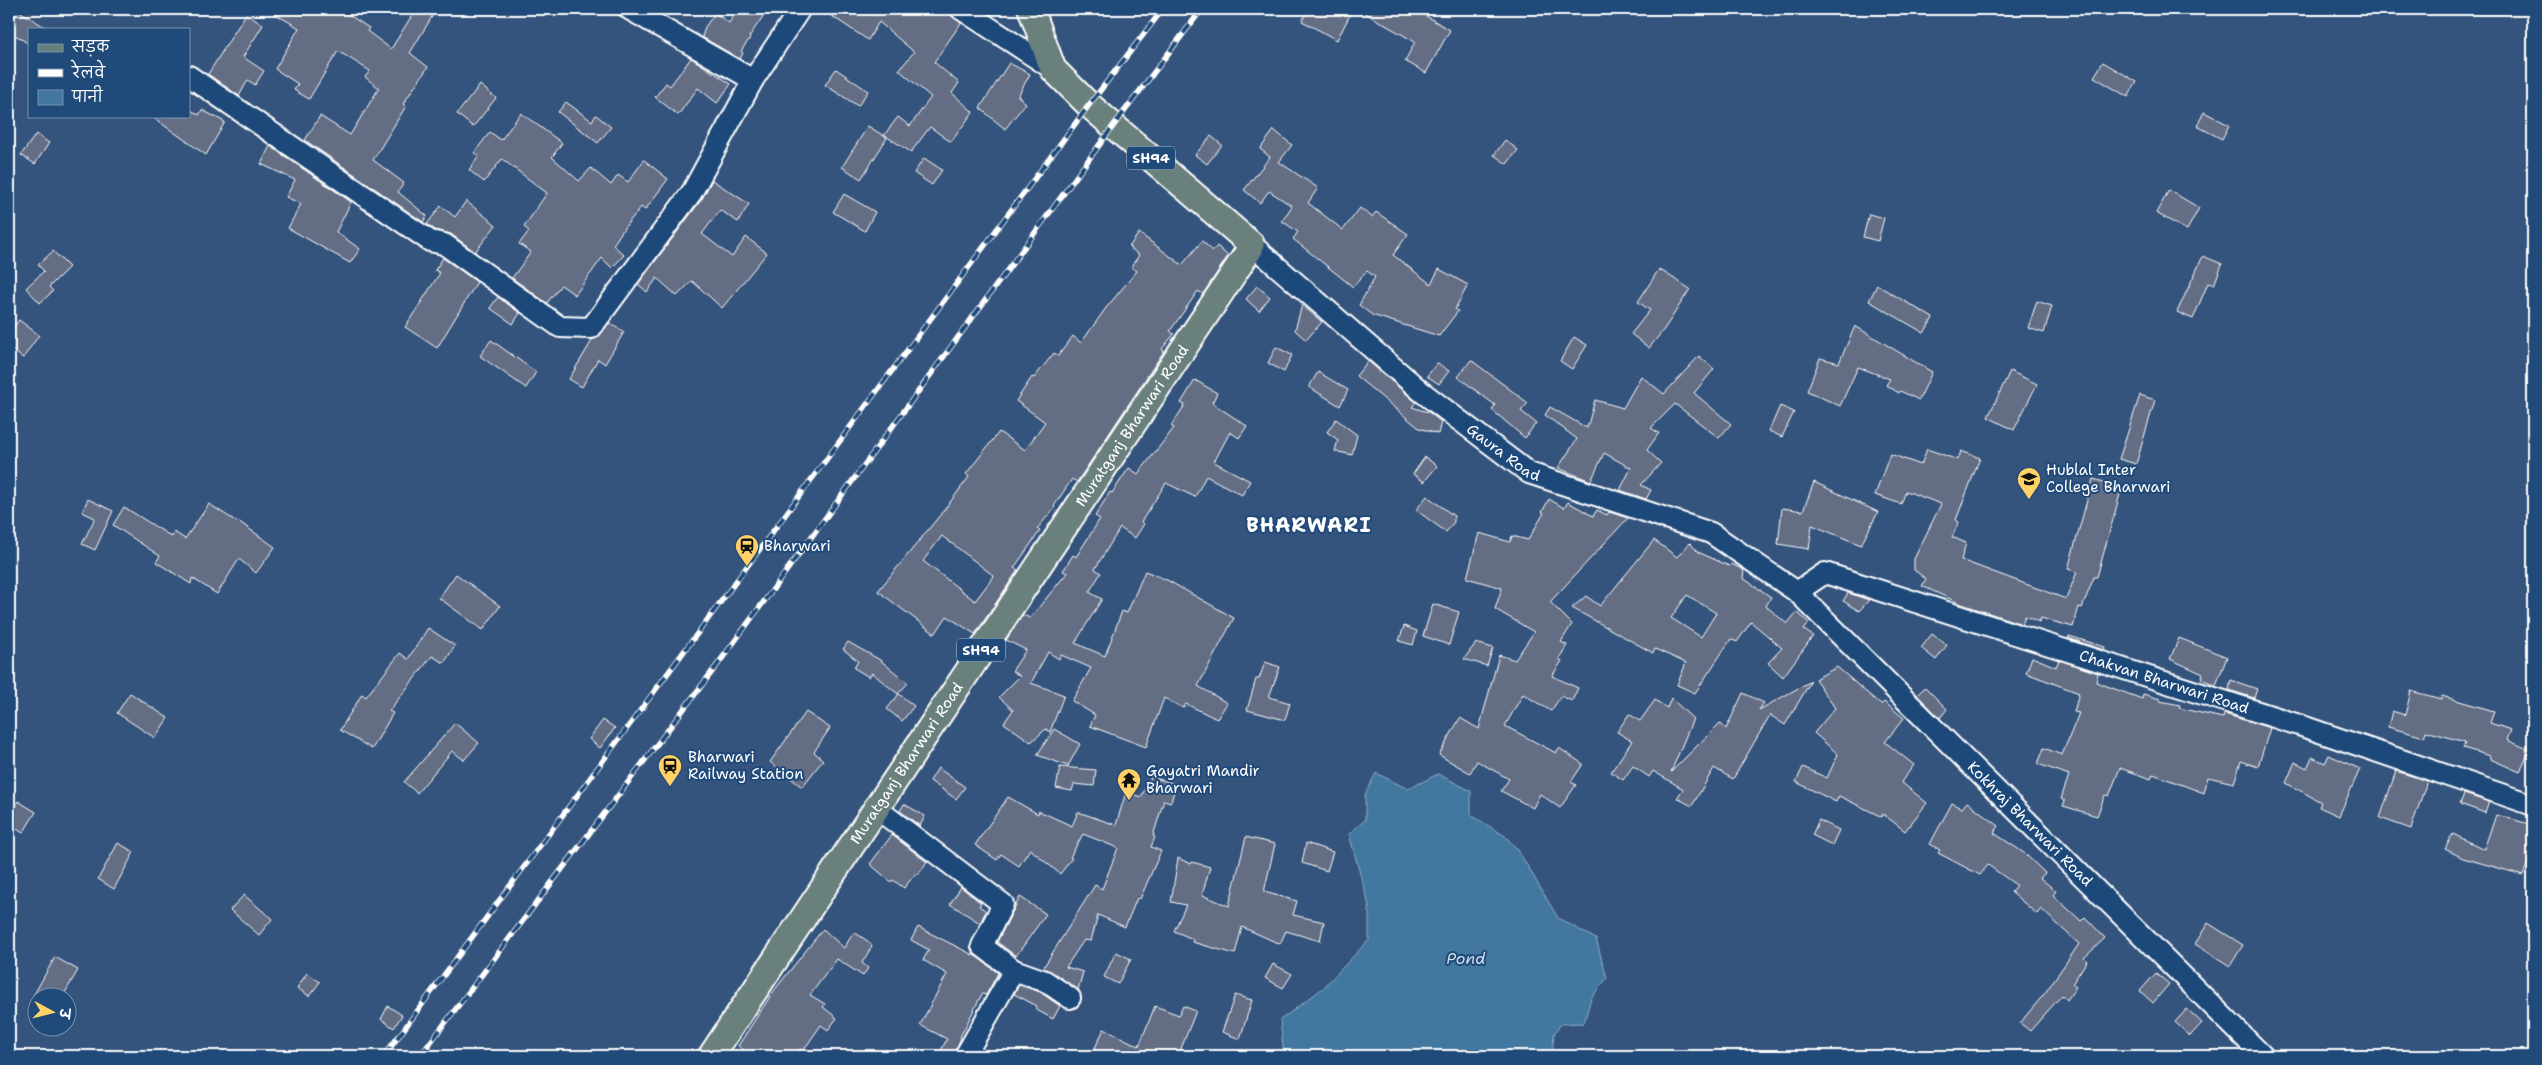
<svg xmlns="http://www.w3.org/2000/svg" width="2542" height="1065" font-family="'Shantell Sans','Playpen Sans Deva',sans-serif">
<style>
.water{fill:#42779f;stroke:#8eadc5}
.building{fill:#646d84;stroke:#fff;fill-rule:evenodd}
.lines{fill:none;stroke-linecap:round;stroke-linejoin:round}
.minor-casing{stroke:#fff;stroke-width:24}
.major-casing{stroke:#fff;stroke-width:29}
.minor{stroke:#1f4a7a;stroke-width:20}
.major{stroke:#6a807d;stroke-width:25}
.rail-casing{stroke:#fff;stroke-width:5.5}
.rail{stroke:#1f4a7a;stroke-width:4;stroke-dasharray:11;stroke-linecap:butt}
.labels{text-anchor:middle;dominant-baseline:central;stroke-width:4;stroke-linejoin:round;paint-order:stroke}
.shield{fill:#1f4a7a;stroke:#bcc9d7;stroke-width:1}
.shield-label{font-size:14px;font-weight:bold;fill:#fff}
.street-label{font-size:15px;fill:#fff;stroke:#1f4a7a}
.poi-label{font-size:15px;fill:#fff;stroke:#1f4a7a;text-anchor:start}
.water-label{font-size:16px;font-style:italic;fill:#d0dde7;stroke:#1f4a7a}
.district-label{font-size:20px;font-weight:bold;letter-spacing:1px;fill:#fff;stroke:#1f4a7a}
</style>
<rect width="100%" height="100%" fill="#34547d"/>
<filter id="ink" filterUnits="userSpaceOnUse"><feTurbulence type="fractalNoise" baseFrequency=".02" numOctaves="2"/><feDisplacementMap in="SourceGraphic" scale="10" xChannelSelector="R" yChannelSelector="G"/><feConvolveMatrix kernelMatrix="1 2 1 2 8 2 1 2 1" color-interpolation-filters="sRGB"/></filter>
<g filter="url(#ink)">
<path class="water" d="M1376,773L1408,789L1438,774L1471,791V815L1505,836L1518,850L1558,918L1596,939L1607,978L1591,998L1584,1023L1561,1024L1554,1034L1552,1056H1284L1280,1020L1323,988L1369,940V906L1349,834L1365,820V795Z"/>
<path class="building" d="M16,9L48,29H29V44L9,31V21Z
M267,9H340L369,28L367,31L391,49L416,9H423L433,15L410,53L428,67L403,104L406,106L373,160L404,183L398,192L427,216L423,222L305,140L320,116L350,135L379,88L365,77L370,71L338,51L309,99L294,90L298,84L275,69L299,28Z
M738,9H768L749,37L750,38L741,51L743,53L740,59L702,37L705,27L715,13L729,23Z
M821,9H949L951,15L961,23L934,62L959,83L952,93L973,112L951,142L930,127L911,152L884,135L898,117L910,126L931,97L899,70L914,52L879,22L868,40Z
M1308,9H1353L1337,40L1302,21Z
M1358,9H1414L1450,30L1426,73L1405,61L1415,42Z
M246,14L263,25L243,57L264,71L255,85L248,80L239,96L208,74Z
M691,58L731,84L717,103L698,88L678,115L655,97L666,83L670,86Z
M2103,62L2137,82L2128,97L2094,77Z
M1009,63L1030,74L1018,96L1026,103L1005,129L980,108Z
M836,69L868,91L858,106L825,85Z
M480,85L496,98L473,127L457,114Z
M566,102L592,121L596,115L611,127L598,143L558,112Z
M189,109L199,115L202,110L225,122L206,155L151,116H189Z
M2204,112L2229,125L2222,139L2197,126Z
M521,113L562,143L552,157L579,181L591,168L611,185L618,175L628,182L644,160L668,179L645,210L641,207L624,228L613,245L624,255L612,268L602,258L575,295L561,285L547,303L512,278L531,252L519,244L529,231L524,227L547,193L502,159L484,182L469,170L479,156L474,153L490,132L501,140Z
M868,126L887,138L861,179L842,167Z
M1274,130L1292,145L1279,162L1318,188L1308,203L1343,230L1360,208L1372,217L1376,212L1408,234L1393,255L1431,284L1439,269L1468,285L1455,309L1458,311L1439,336L1372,315L1359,305L1375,277L1367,271L1353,287L1293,239L1298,232L1282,221L1292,206L1269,191L1260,203L1244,190L1270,157L1260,149Z
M36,134L49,143L35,164L21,155Z
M1211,136L1222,145L1207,164L1195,155Z
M1505,140L1518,150L1507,164L1494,155Z
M270,146L351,202L336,232L360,249L350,263L288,228L301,204L286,197L295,180L261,164Z
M924,158L942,170L932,185L914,173Z
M712,180L749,204L738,222L720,210L702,234L732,257L746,237L767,253L722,308L692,281L677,296L657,278L647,292L638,284L702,199Z
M2169,190L2199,208L2187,230L2156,213Z
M844,194L875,212L865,231L833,212Z
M466,201L496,225L475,252L451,234L435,230L427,224L441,206L455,217Z
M1869,214L1884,218L1878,241L1863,237Z
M1139,233L1182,265L1202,241L1213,251L1217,246L1228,256L1203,294L1198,291L1170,331L1174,334L1162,349L1164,351L1077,482L1072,479L1054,506L1055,507L1037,529L1040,531L1014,568L1018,570L975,634L947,616L935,634L878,591L941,514L969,477L966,474L999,432L1025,450L1045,422L1016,401L1032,377L1034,378L1054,353L1058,356L1073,336L1081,343L1106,308L1137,271L1131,267L1139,255L1129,247ZM942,536L994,576L975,601L923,561Z
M53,251L69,267L49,287L53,291L40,303L26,288L44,271L38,265Z
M2203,256L2222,264L2214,285L2208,283L2193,319L2177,312Z
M443,258L477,282L437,348L405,327L440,273L435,270Z
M1659,269L1690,289L1665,328L1649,348L1631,334L1650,310L1638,302Z
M1877,285L1933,318L1924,333L1869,301Z
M1257,286L1270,297L1259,311L1246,299Z
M498,297L520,313L513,324L490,308Z
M2037,301L2052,306L2044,333L2028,328Z
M1302,305L1322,322L1306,340L1295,330Z
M19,320L39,335L23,358L9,348V334Z
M609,323L624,332L605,364L598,359L582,387L569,379L593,339L600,335Z
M1855,326L1932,372L1919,400L1900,391L1899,393L1886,385L1890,379L1858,367L1840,406L1807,391L1820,358L1839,363Z
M1574,337L1587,345L1572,369L1560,361Z
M491,340L536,372L526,388L480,356Z
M1276,347L1292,355L1284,372L1268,363Z
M1699,356L1714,369L1694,393L1731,424L1719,438L1675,404L1651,428L1659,433L1647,450L1661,463L1641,485L1651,490L1646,499L1620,490L1631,468L1604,453L1591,481L1558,468L1577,439L1545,415L1550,407L1587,428L1595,400L1623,408L1641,376L1664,394Z
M1471,360L1528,403L1521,411L1536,423L1525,438L1492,410L1495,405L1458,377Z
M1368,361L1416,402L1412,407L1430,413L1441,422L1438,434L1419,428L1356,376Z
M1437,363L1449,371L1439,384L1427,376Z
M2010,371L2037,384L2014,430L1988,417Z
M1318,372L1348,390L1340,406L1309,387Z
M1195,380L1217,393L1212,403L1247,426L1239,438L1230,432L1214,462L1250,481L1242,495L1206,476L1195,497L1166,483L1141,522L1144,524L1135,538L1120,528L1095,569L1101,573L1089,592L1102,599L1075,643L1105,656L1122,611L1127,613L1145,571L1167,580L1234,618L1198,686L1227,703L1217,719L1186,704L1183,708L1164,698L1146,747L1090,726L1095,715L1072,701L1091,668L1061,655L1059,659L1048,652L1031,683L1064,695L1050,732L1046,729L1031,742L1004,723L1013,710L999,697L1020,676L1012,671L1026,650L1006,640L1023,615L1030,618L1067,573L1063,571L1073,555L1076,557L1100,519L1095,516L1110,492L1112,493L1129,468L1138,474L1174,428L1171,426L1185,405L1181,403Z
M2140,395L2155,400L2136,464L2119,459Z
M1780,406L1794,412L1782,437L1769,431Z
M1336,419L1357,435L1352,455L1335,451L1338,440L1327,432Z
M1927,449L1958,460L1961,451L1980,458L1956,520L1959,522L1952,537L1966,543L1961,560L2066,599L2077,572L2068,569L2093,479L2122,487L2097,577H2094L2082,608L2079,607L2073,627L2041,618L2039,622L2025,616L2022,624L1959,603L1922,586L1926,579L1914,570V559L1941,504L1906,491L1901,504L1875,495L1890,454L1921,465Z
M1425,457L1437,466L1424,482L1413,474Z
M1814,482L1878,512L1861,545L1812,525L1809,549L1778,544L1782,508L1803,511Z
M1427,496L1454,516V522L1446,532L1416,510Z
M88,499L113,511L95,550L82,544L95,518L82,512Z
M1549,499L1564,508L1568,502L1593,516L1597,510L1607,515L1609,512L1628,518L1550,602L1572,624L1561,642L1567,645L1559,659L1562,661L1552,676L1578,688L1572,701L1561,696L1551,711L1523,694L1505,726L1556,753L1559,748L1583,764L1571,782L1576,785L1560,808L1540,794L1533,808L1501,791L1509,779L1477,761L1470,773L1439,755L1460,718L1479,729L1499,655L1515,660L1534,632L1495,609L1502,588L1467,578L1479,533L1510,542L1512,536L1528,540L1544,513L1542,512Z
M209,504L237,522L238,521L275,547L256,573L239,559L217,594L192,578L191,584L156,562L160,556L113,525L124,507L172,537L174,532L185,539Z
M1654,540L1677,557L1690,543L1698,552L1729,566L1731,564L1744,570L1743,578L1771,597L1766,606L1787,624L1797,612L1809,623L1804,630L1813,636L1783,677L1768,663L1782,648L1751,622L1737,642L1731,639L1695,693L1677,685L1686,663L1655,649L1653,653L1572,608L1586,596L1600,606ZM1687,595L1716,613L1701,637L1671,618Z
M456,574L500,606L483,630L439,598Z
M1848,593L1869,600L1859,611L1843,601Z
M1433,604L1459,612L1449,645L1423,636Z
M1404,626L1417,631L1413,645L1399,641Z
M428,628L455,646L444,663L432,656L389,711L393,713L372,749L340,730L362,694L366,697L400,653L408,659Z
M1932,634L1947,645L1936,660L1921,648Z
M2069,636L2105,647L2104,650L2068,638Z
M2179,638L2227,657L2216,685L2201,679L2203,674L2170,659Z
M848,642L880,660L908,683L898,694L872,673L869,677L854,668L858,661L843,649Z
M1476,643L1493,648L1487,666L1464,659Z
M2032,657L2056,667L2059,660L2098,673L2096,682L2142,699L2143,694L2160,699V701L2180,705L2179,708L2223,718L2224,714L2270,728L2258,767L2241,761L2234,783L2208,777L2204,793L2153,774L2151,779L2120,768L2109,796L2105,795L2097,816L2063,806L2065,801L2061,799L2069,775L2038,764L2044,748L2062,755L2079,713L2074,712L2079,693L2026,673Z
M1265,662L1280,667L1269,697L1290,703L1285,720L1247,710L1256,679H1259Z
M1837,667L1881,705L1884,702L1904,718L1885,742L1914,765L1901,782L1927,803L1905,831L1883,814L1882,817L1839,796L1836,802L1796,782L1803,767L1827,778L1838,754L1814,733L1835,708L1815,679Z
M2231,680L2257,689L2254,698L2229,690Z
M1811,681L1785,725L1770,715L1733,779L1714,768L1692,806L1677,798L1683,789L1653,771L1649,777L1633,766L1623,780L1611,772L1632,741L1617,732L1629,714L1640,721L1655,700L1667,708L1671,698L1693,719L1671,772L1720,723L1726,729L1743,693L1764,703L1759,710Z
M1925,687L1947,709L1940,718L1917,695Z
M2411,691L2441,699L2442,696L2494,711L2490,723L2511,730L2507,740L2530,750L2520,772L2490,759V756L2463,748L2465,742L2426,731L2424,737L2388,727L2392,711L2405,715Z
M130,693L168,718L155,738L117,713Z
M899,694L914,706L902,721L887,709Z
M806,712L830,728L814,752L823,760L802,787L770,762Z
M603,720L615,728L600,748L589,739Z
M455,723L479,743L464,760L452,751L417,793L404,782Z
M1054,729L1080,744L1068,766L1037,755Z
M2329,755L2360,769L2339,816L2319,807L2321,802L2286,783L2295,762L2307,768L2312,757L2325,763Z
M1060,767L1096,770L1094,786L1074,784L1072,791L1056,788Z
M938,768L965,787L956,799L930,781Z
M2396,771L2427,781L2411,829L2380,818Z
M1151,777L1176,784L1171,802L1164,800L1153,836L1155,837L1151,847L1161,851L1140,899L1137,898L1125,927L1098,915L1091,941L1084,940L1066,967L1083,972L1078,990L1043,968L1095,885L1102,889L1118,848L1083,834L1070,857L1072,858L1060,874L1030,849L1019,866L1001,854L997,860L975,845L1008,797L1038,814L1039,811L1072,826L1078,812L1116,825L1126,792L1141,797Z
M2464,794L2489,802L2485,813L2460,804Z
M18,801L36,812L23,833L9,824V817Z
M1967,802L1999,826L1994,833L2024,853L2045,873L2040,878L2056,891L2053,895L2081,921L2085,917L2105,938L2084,958L2087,961L2072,984L2076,987L2067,1000L2062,995L2030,1031L2020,1023L2045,993L2079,944L2041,909L2037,914L2011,892L2016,885L1988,865L1980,875L1938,853L1940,850L1930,844L1952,803L1962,808Z
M904,804L925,816L920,826L900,811Z
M2496,815L2533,825V849L2523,875L2463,858L2445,849L2453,834L2484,849Z
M1819,820L1839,830L1832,845L1812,835Z
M892,835L927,862L918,875L916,873L904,888L893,880L891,882L870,864Z
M1246,837L1275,844L1264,892L1297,901L1293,915L1324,922L1320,941L1286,931L1280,944L1242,927L1235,954L1192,942L1193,939L1174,931L1186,905L1171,902L1178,858L1191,864L1192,862L1210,867L1202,895L1229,906Z
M118,843L134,852L114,889L98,879Z
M1306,843L1333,852L1327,871L1302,863Z
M961,887L981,903L979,906L986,911L980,923L950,904Z
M244,895L272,919L259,935L230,910Z
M1020,897L1046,914L1016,956L997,942Z
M2208,923L2243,945L2230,966L2195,944Z
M918,927L977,957L998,973L986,995L982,994L960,1037L961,1038L953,1056H938L947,1039L920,1025L947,974L923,960L929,950L911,940Z
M823,929L844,948L854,932L869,942L872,946L862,963L868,968L863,976L837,959L810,995L825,1004L823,1007L837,1018L828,1030L821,1025L803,1051L800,1049L795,1056H753L738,1046L773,992Z
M1116,952L1131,959L1118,984L1104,977Z
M55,957L78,970L62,998H32Z
M1273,964L1292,974L1283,988L1265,978Z
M307,973L320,982L309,996L297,988Z
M2156,973L2169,984L2153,1003L2140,991Z
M1019,985L1040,992L1060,1006L1053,1019L1035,1009L1037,1006L1014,994Z
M1235,995L1252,1000L1240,1039L1222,1032Z
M388,1006L402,1015L394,1028L381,1019Z
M1155,1006L1179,1015L1183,1006L1196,1011L1178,1056H1091L1104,1029L1139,1046Z
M2187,1009L2202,1023L2190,1036L2175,1022Z"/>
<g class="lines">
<g class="minor-casing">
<g id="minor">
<path d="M629,9L753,80"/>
<path d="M961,9L1053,69"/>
<path d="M189,76L430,241L444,244L560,327L591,328L692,192L753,80L800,9"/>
<path id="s1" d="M1251,244L1422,392L1529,473L1711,533L1797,592L2263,1056"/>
<path id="s2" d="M1797,592L1825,573L2305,727L2533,805"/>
<path d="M876,808L1003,904L982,946L1014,970L1045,981L1070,998"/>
<path d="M965,1056L1014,970"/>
</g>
</g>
<g class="major-casing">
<g id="major">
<path id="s3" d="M711,1056L1250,249L1251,244L1089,105L1053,69L1031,9"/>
</g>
</g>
<use href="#minor" class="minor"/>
<use href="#major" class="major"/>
<g class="rail-casing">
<path id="rail" d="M384,1056L1089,105L1163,9
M420,1056L718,664L1114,125L1202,9"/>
</g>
<use href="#rail" class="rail"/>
</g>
</g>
<defs>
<g id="school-pin" transform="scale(1.25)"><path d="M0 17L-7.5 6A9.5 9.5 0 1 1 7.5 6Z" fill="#ffd166" stroke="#1f4a7a"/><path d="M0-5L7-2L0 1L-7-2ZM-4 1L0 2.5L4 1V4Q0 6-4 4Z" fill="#111"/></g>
<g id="station-pin" transform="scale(1.25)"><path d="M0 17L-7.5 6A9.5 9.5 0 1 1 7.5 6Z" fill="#ffd166" stroke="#1f4a7a"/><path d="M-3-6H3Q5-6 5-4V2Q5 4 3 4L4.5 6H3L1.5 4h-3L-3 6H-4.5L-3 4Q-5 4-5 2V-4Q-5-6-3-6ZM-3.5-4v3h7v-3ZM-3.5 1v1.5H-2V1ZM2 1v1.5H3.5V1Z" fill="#111"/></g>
<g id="temple-pin" transform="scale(1.25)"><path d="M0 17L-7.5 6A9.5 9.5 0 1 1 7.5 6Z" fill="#ffd166" stroke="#1f4a7a"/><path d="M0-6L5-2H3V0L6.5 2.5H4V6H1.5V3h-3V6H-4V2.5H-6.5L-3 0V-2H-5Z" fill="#111"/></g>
</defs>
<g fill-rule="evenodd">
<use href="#school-pin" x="2029" y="479"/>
<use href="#station-pin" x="747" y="546"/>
<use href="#station-pin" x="670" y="766"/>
<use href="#temple-pin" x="1129" y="780"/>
</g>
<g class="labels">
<g class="shield">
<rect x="1127" y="146.5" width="48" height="23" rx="4"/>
<rect x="957" y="638.5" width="48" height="23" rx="4"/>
</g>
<g class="shield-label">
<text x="1151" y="158">SH94</text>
<text x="981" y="650">SH94</text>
</g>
<g class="street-label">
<text stroke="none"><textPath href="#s3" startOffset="758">Muratganj Bharwari Road</textPath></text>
<text stroke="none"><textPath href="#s1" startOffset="328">Gaura Road</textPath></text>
<text stroke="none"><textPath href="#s2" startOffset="390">Chakvan Bharwari Road</textPath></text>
<text stroke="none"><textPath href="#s3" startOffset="352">Muratganj Bharwari Road</textPath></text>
<text stroke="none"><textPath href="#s1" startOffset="985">Kokhraj Bharwari Road</textPath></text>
</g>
<g class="poi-label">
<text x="2046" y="470">Hublal Inter<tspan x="2046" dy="17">College Bharwari</tspan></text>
<text x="764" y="546">Bharwari</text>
<text x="688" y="757">Bharwari<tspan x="688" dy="17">Railway Station</tspan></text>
<text x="1146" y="771">Gayatri Mandir<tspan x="1146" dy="17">Bharwari</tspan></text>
</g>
<g class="water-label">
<text x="1466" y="958">Pond</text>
</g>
<g class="district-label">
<text x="1309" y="525">BHARWARI</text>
</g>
</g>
<rect width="2542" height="1065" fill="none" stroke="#1f4a7a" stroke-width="30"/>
<rect x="15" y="15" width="2512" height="1035" fill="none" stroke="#fff" stroke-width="2" filter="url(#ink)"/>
<rect x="28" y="28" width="162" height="90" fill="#1f4a7a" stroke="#7992af"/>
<rect x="38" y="44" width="25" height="8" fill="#6a807d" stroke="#7992af"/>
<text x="72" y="52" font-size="15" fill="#ffffff">सड़क</text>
<rect x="38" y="69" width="25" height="8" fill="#ffffff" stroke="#7992af"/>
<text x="72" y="78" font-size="15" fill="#ffffff">रेलवे</text>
<rect x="38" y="90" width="25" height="15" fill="#42779f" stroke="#7992af"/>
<text x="72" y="102" font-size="15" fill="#ffffff">पानी</text>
<g transform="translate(52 1012) rotate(97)"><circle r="24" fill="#1f4a7a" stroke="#7992af"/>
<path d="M0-4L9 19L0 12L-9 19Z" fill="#ffd166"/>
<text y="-8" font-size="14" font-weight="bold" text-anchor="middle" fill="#ffffff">उ</text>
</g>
</svg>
